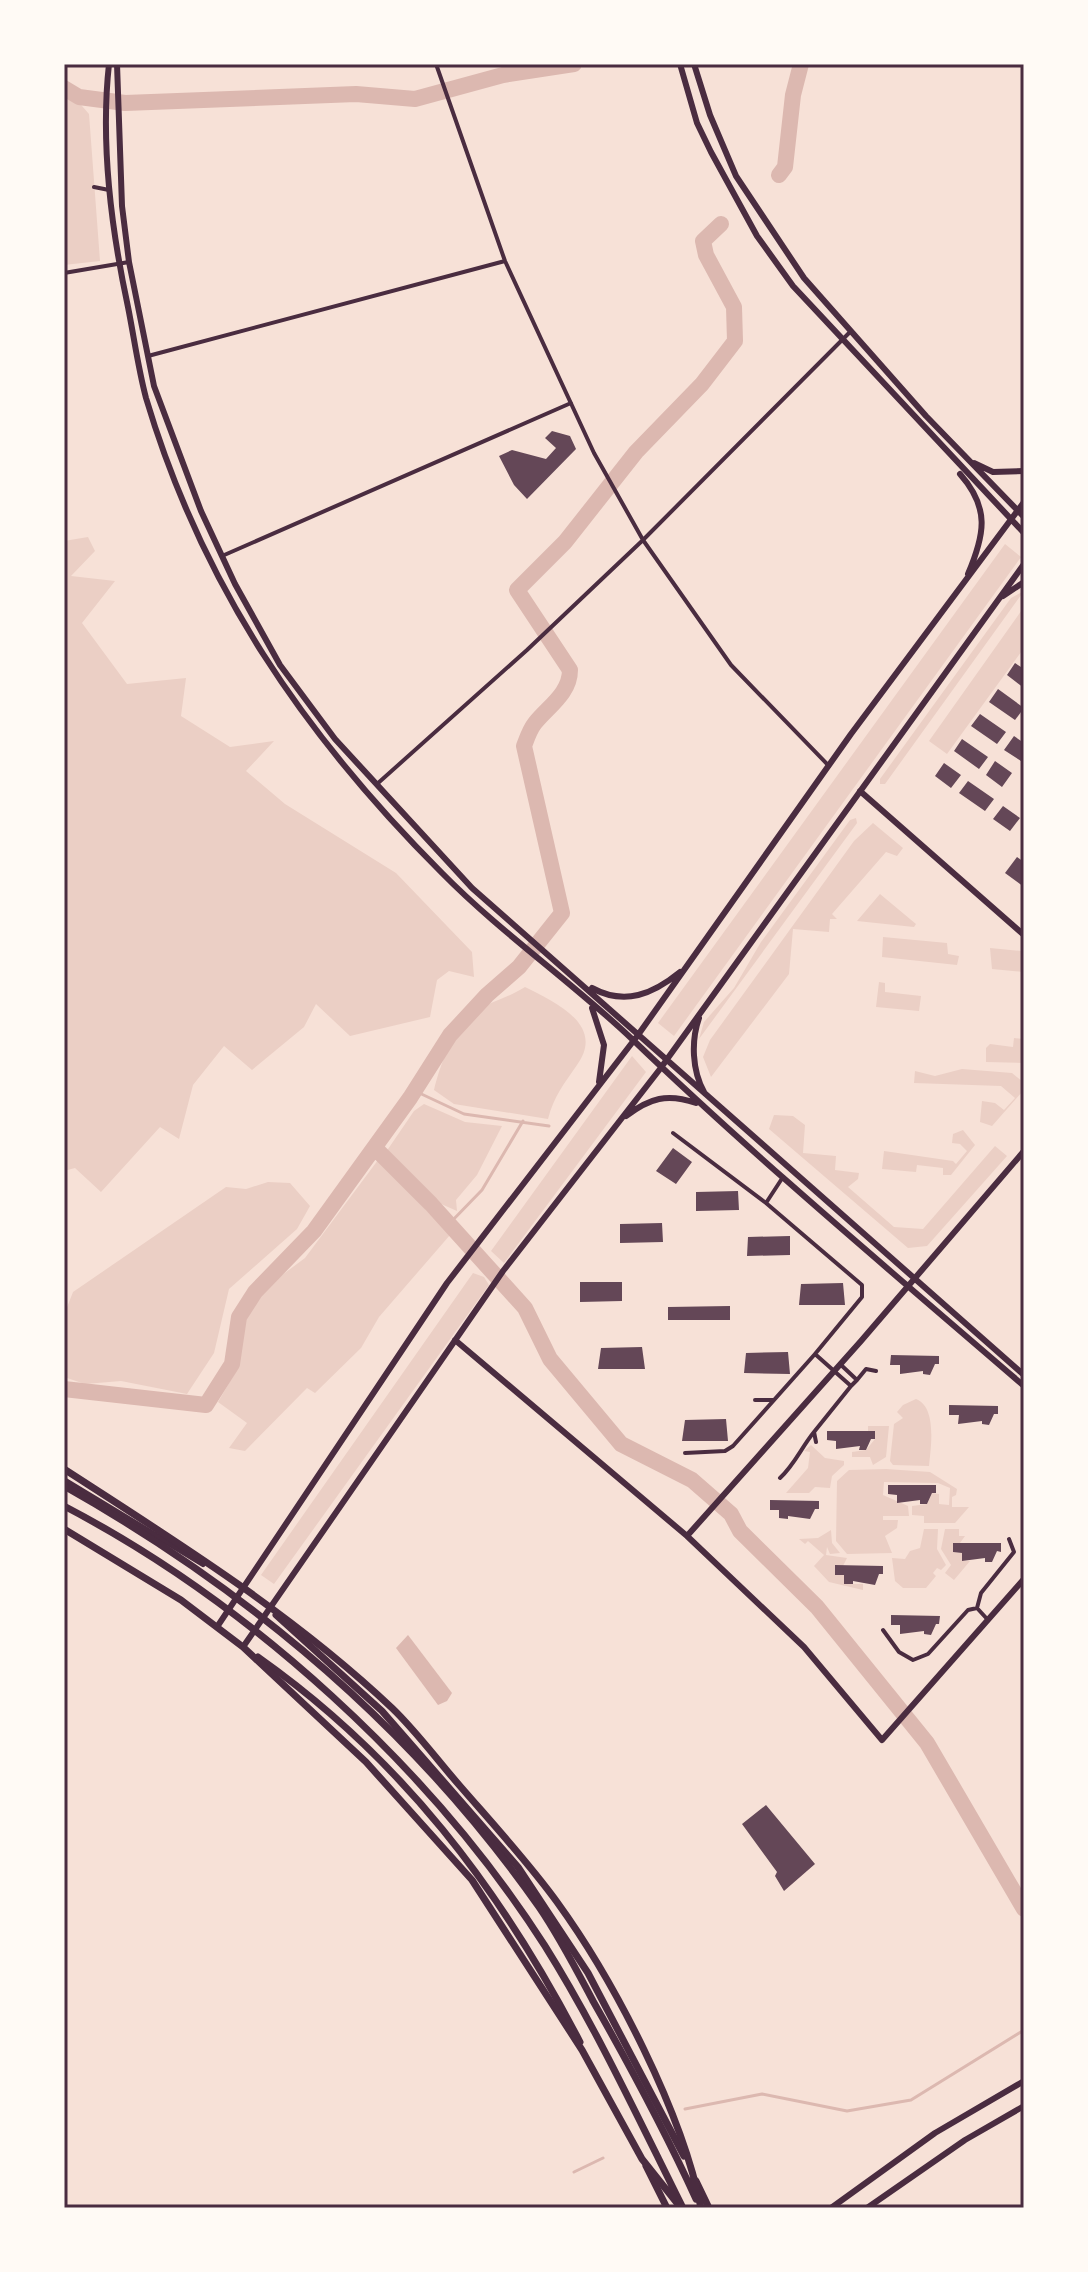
<svg xmlns="http://www.w3.org/2000/svg" width="1088" height="2272" font-family="Barlow,sans-serif">
<style>
.green{fill:#ebcfc5}
.water{fill:#dcb8b0}
.lines{fill:none;stroke-linecap:round;stroke-linejoin:round}
.stream{stroke:#dcb8b0;stroke-width:3}
.river{stroke:#dcb8b0;stroke-width:16}
.building{fill:#644757}
.minor{stroke:#4a2c40;stroke-width:4}
.tertiary{stroke:#4a2c40;stroke-width:6}
.secondary{stroke:#4a2c40;stroke-width:6}
.primary{stroke:#4a2c40;stroke-width:7}
.trunk{stroke:#4a2c40;stroke-width:7}
.neatline{fill:none;stroke:#4a2c40;stroke-width:3}
</style>
<rect width="100%" height="100%" fill="#f7e1d7"/>
<path class="green" d="M64,96L75,98L89,114L100,261L64,265Z
M88,537L95,551L71,576L115,581L82,623L127,684L186,678L181,716L230,747L274,741L246,771L285,804L396,873L472,952L474,977L449,971L437,980L430,1017L350,1036L316,1004L304,1027L252,1070L224,1046L193,1085L179,1139L160,1127L101,1192L75,1168L64,1171V541Z
M1005,544L1021,557L674,1036L658,1023Z
M1024,591L885,784H880V779L1011,598Z
M1024,607V648L947,754L929,741Z
M856,818L857,823L699,1039L704,1022L734,988L761,942L850,820Z
M873,823L903,848L897,856L886,852L832,914L837,919H830L829,932L793,929L789,974L711,1077L703,1057L710,1040L854,841Z
M880,894L916,924L914,927L857,921Z
M883,937L947,943L948,954L959,956L957,965L882,957Z
M990,948L1022,951L1024,972L992,969Z
M879,982L885,983V992L921,996L919,1011L876,1007Z
M525,987C555,1002 606,1025 577,1065C564,1084 554,1096 548,1119L454,1104L434,1090C442,1057 457,1019 491,1003C503,998 514,994 525,987Z
M1014,1038L1024,1039V1063L986,1062V1048L990,1044L1013,1047Z
M632,1056L646,1072L504,1263L491,1251Z
M962,1069L1012,1073L1023,1082L1022,1092L992,1126L980,1122L982,1101L995,1103L1004,1110L1015,1098L1001,1086L914,1083L915,1071L935,1076Z
M424,1104L465,1122L502,1126L477,1175L456,1200L457,1211L439,1203L386,1152L414,1111Z
M774,1115L793,1116L805,1125L803,1153L836,1156L835,1170L859,1173L858,1179L848,1187L894,1227L923,1229L995,1146L1007,1156L927,1246L908,1248L769,1129Z
M963,1130L975,1145L951,1175H943V1168L917,1165L916,1172L882,1169L884,1151L953,1161L956,1164L967,1151L960,1144L952,1143L953,1134Z
M378,1160L450,1235L379,1317L361,1348L315,1393L307,1388L245,1451L229,1448L247,1423L218,1402L238,1368L242,1320L270,1284L305,1258Z
M268,1182L290,1183L310,1206L297,1229L229,1289L214,1353L187,1394L121,1381L85,1384L64,1377V1315L73,1292L226,1187L246,1189Z
M473,1273L484,1277L489,1285L274,1584L261,1575Z
M916,1399C937,1407 931,1447 929,1466L893,1465L890,1461L894,1424L903,1418L897,1412L903,1405Z
M868,1426H889L886,1457L873,1465L870,1457H852V1452L866,1450L875,1439V1432L868,1431Z
M811,1445L825,1458L844,1461V1465L832,1476L830,1488L815,1487L809,1493H786L808,1468L810,1452L804,1451Z
M886,1469L930,1472L957,1489L956,1495L952,1497V1507H969L955,1523H924V1516L912,1515V1506L927,1504L932,1493L939,1494V1504L949,1505L950,1488L938,1483L884,1482L883,1495L908,1506L909,1516H883V1520H898L897,1528L885,1536L892,1553L847,1554L836,1541L837,1481L849,1470Z
M924,1529H938L937,1549L946,1565L941,1570L937,1568L933,1573L936,1576L926,1588H903L895,1581L892,1558L905,1559L910,1551L920,1548Z
M945,1529H959V1536H965L960,1543H953V1552L962,1553V1561H970L954,1580L945,1573L951,1565L941,1549Z
M831,1530L832,1543L840,1553L830,1554L827,1547L826,1555L847,1558L843,1566H835V1575H844V1584H863V1590L829,1582L814,1566L824,1555L808,1541L805,1544L799,1539L818,1538Z"/>
<path class="water" d="M408,1635L452,1693L447,1701L438,1705L396,1648Z"/>
<g class="lines">
<path class="stream" d="M415,1091L464,1114L549,1126
M449,1224L482,1190L523,1121
M685,2109L762,2094L847,2111L911,2100L1024,2030
M574,2172L603,2158"/>
<path class="river" d="M64,88L79,97L125,103L356,94L415,99L503,75L574,64
M779,175L785,167L793,95L801,64
M375,1148L431,1204L525,1308L550,1359L621,1444L692,1480L731,1514L740,1531L817,1607L927,1743L1024,1909
M64,1389L206,1405L232,1364L239,1317L255,1292L314,1231L410,1098L450,1035L487,995L519,967L562,913L524,746C527,738 530,729 535,723C549,706 570,693 570,670L517,590L565,542L636,452L702,384L735,341L734,307L706,255L703,241L721,224"/>
</g>
<path class="building" d="M552,431L570,436L576,449L527,499L514,485L499,456L512,450L546,459L556,448L545,438Z
M1015,663L1024,669V688L1007,675Z
M998,689L1024,708L1015,720L989,702Z
M980,714L1006,732L997,744L971,726Z
M1014,736L1024,743L1021,761L1004,750Z
M962,739L988,757L979,769L954,751Z
M995,761L1012,773L1002,787L986,775Z
M944,763L961,775L951,788L935,776Z
M968,781L994,799L985,811L959,793Z
M1003,806L1020,818L1010,831L993,819Z
M1017,857L1024,862V887L1005,873Z
M673,1148L692,1162L676,1184L656,1171Z
M738,1191L739,1210L696,1211V1192Z
M662,1223L663,1242L620,1243V1224Z
M790,1236V1255L747,1256L748,1237Z
M580,1282H622V1301L580,1302Z
M843,1283L845,1305H799L801,1284Z
M730,1306V1320H668V1307Z
M642,1347L645,1369H598L601,1348Z
M788,1352L790,1374L744,1373L746,1353Z
M891,1355L939,1356V1364H935L930,1375L923,1374V1371L900,1374V1365H890Z
M949,1405L998,1406V1414H994L989,1425L982,1424V1421L958,1424L959,1415H949Z
M726,1419L728,1441H682L685,1420Z
M827,1431H875V1439H871L866,1450H859L860,1446L836,1449V1441L827,1440Z
M888,1485H936V1493H932L927,1504H920V1500L897,1503V1495L888,1494Z
M770,1500L819,1501V1509H815L810,1519L788,1516V1519L779,1518V1510H770Z
M953,1543H1001V1552L997,1551L992,1562H985V1558L962,1561V1553L953,1552Z
M835,1565L883,1566V1574H879L875,1585L853,1581V1584H844V1575H835Z
M891,1615L940,1616L939,1624H936L931,1635L924,1634V1631L900,1634V1625H891Z
M766,1805L815,1864L784,1891L775,1876L777,1872L742,1824Z"/>
<g class="lines">
<path class="minor" d="M436,64L505,261L594,453L643,540L731,665L829,766
M94,187L109,190
M64,273L129,262
M148,356L505,261
M222,556L571,403
M377,784L527,650L643,540L850,332
M673,1133L766,1203L783,1177
M766,1203L862,1285V1297L815,1354L851,1386L857,1380L840,1364
M857,1380L866,1369L876,1371
M755,1400H774
M816,1442L814,1432L851,1386
M685,1453L725,1451L733,1446L815,1354
M780,1478C795,1464 801,1448 814,1432
M977,1608L981,1593L1014,1552L1009,1539
M883,1630L899,1652L913,1660L928,1654L968,1610L977,1608L988,1620"/>
<path class="tertiary" d="M109,64C100,145 111,228 128,307C134,337 138,368 146,398C202,586 304,735 442,873C501,933 571,981 632,1039C758,1160 892,1272 1024,1386
M117,64L122,206L129,262L154,386L201,511L235,584L280,665L335,739L472,888L1024,1375
M680,64L697,123L711,152L757,236L793,286L1024,533
M694,64L710,115L736,176L804,278L926,416L1024,517
M974,463L993,472L1024,471
M960,474C990,508 985,534 968,574
M1003,596L1024,582
M860,791L1024,935
M592,988C625,1006 653,994 680,972
M592,1008L604,1045L599,1082
M699,1018C691,1041 692,1070 704,1092
M626,1116C650,1098 667,1093 696,1103
M455,1340L687,1536L804,1647L882,1740L1024,1579
M687,1536L861,1341L1024,1151
M217,1627L447,1283L638,1035L851,734L1024,502
M243,1647L503,1271L660,1069L1024,564"/>
<path class="secondary" d="M64,1480L203,1564
M831,2208L935,2133L1024,2081
M867,2208L965,2140L1024,2106"/>
<path class="primary" d="M276,1615L382,1711L518,1867L588,1973L684,2156
M258,1657C401,1758 500,1888 580,2042
M646,2166L667,2208
M696,2181L709,2208"/>
<path class="trunk" d="M64,1469C177,1542 294,1615 392,1708C417,1732 438,1761 460,1786C493,1824 528,1862 557,1902C615,1982 682,2112 701,2208
M64,1486C252,1592 414,1729 539,1907C559,1936 576,1969 593,2001C630,2066 665,2131 696,2199
M64,1506C250,1603 432,1769 545,1946C597,2029 639,2120 683,2208
M64,1529L181,1600L243,1647L366,1762L472,1880L582,2050L642,2159L677,2203"/>
</g>
<rect width="1088" height="2272" fill="none" stroke="#fffaf5" stroke-width="132"/>
<rect x="66" y="66" width="956" height="2140" class="neatline"/>
</svg>
